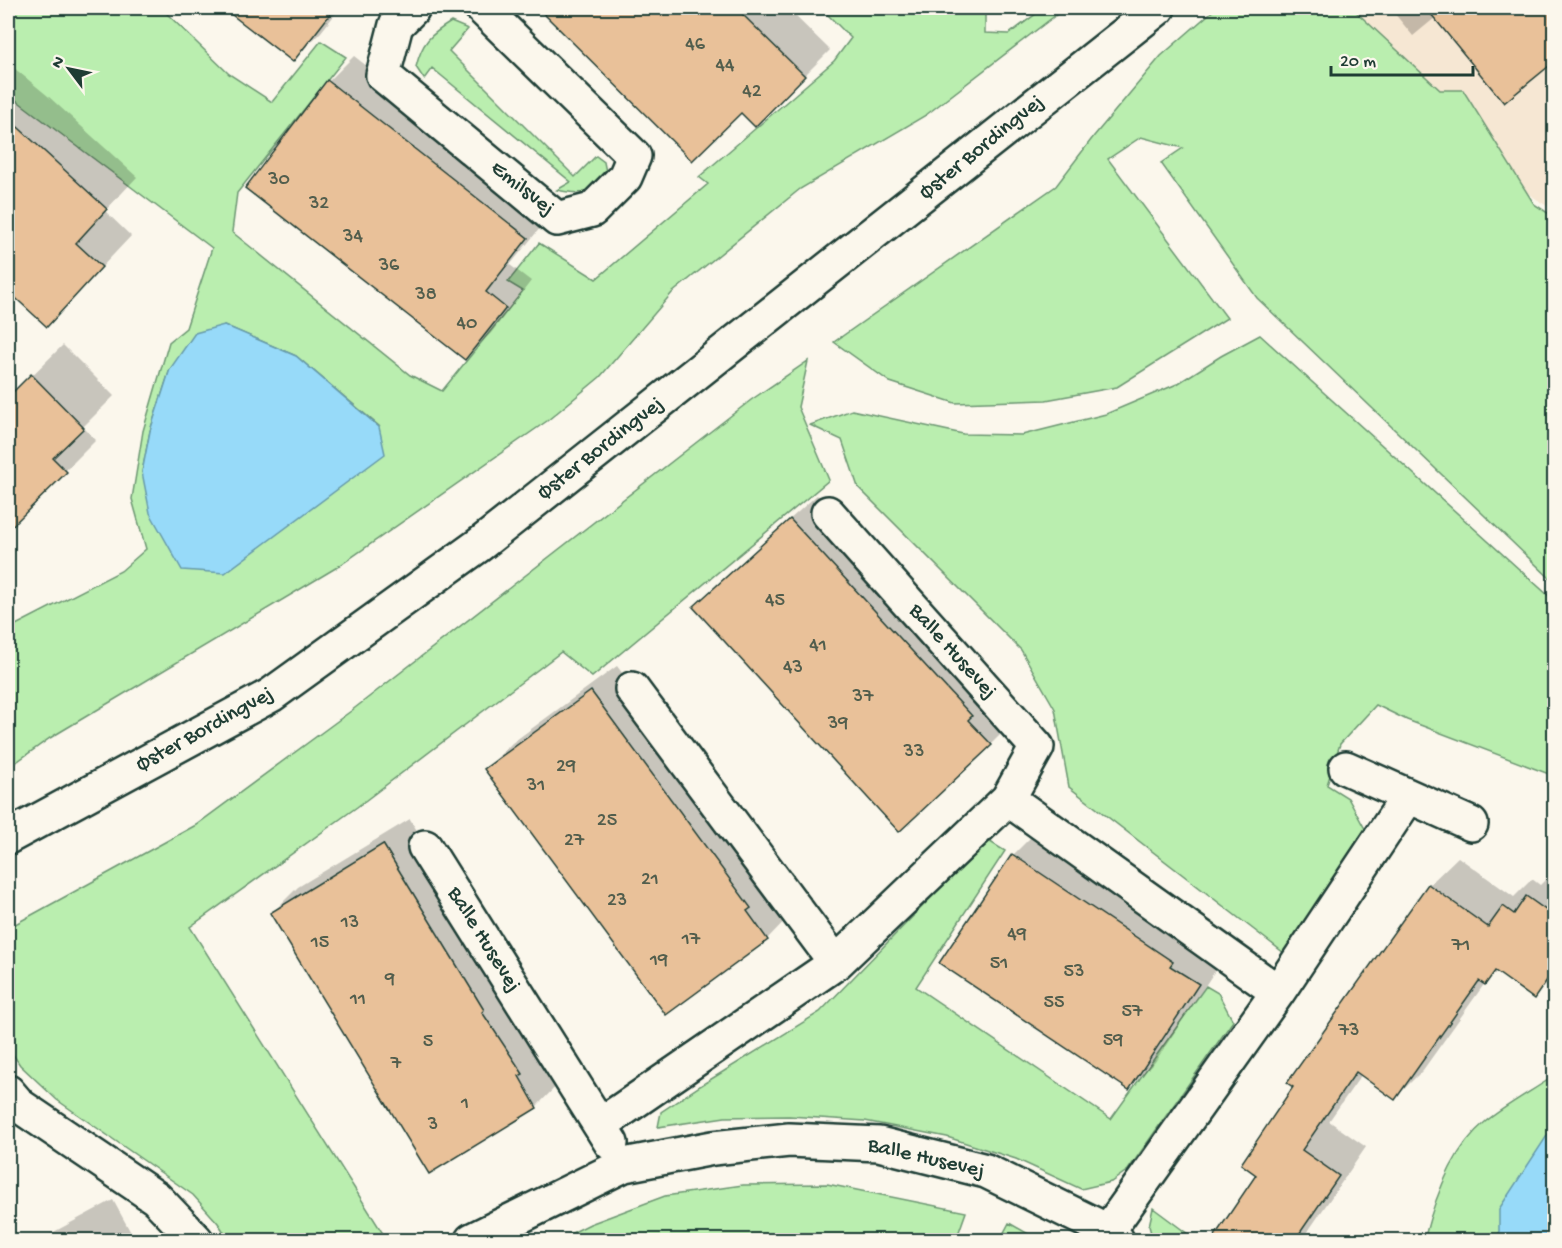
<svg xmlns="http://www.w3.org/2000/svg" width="1562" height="1248" font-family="'Gochi Hand',sans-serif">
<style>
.built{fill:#f6e7d3}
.green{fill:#baeeaf;stroke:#6c9672;stroke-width:1.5;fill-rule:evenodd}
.water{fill:#97daf9;stroke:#679baa;stroke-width:1.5}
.shadow{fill:#0003}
.building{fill:#e9c199;stroke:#1f3d34;stroke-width:1.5}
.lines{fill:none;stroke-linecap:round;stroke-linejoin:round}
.street-casing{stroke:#1f3d34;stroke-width:38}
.secondary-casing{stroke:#1f3d34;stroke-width:38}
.street{stroke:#fbf7ec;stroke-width:33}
.secondary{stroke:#fbf7ec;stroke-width:33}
.labels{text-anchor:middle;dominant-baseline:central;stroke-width:4.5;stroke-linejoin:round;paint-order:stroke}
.number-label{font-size:20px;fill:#525e4d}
.street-label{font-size:22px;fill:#1f3d34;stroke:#fbf7ec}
</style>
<rect width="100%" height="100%" fill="#fbf7ec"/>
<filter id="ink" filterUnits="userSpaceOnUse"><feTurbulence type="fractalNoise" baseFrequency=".0167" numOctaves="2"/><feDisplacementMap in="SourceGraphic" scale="12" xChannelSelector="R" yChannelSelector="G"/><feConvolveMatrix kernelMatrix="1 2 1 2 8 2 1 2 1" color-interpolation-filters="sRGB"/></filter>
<g filter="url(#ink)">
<path class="built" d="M1330,8H1554V211L1409,112Z"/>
<path class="green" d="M8,8H161L229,74L272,102L321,41L346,57L237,193L232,232L410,375L442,391L523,291L508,282L539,243L596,279L708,184L699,177L834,61L851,38L821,8H985V33L1009,34L1037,13V8H1065L926,115L800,189L672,293L600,377L547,421L339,566L50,738L8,768V629L121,571L146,549L132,499L143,431L169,342L186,328L212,248L8,94ZM224,325L296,356L379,426L142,472L150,431L170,369Z
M1216,8H1352L1440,90H1463L1534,204L1554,217V582L1257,298L1161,163L1183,148L1141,137L1108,159L1227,318L1117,387L1046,400L955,403L890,382L834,342L1056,186L1094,136L1161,56Z
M451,22L468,29L449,51L575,177L596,156L604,162L607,177C594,197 579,194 557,190L571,182L432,68L424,79L416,67C422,42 430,35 451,22Z
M1260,335L1550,597L1554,604V776L1407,720L1376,705L1340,744L1327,785L1348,798L1365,829L1284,953L1069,787L1055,709L1021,650L858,487L842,440L810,425L852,410L963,434L1022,435L1106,414L1177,384L1221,356Z
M808,361L798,407L829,480L592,677L561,652L357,807L190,927L387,1240H229L218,1223L193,1195L57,1100L20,1065L8,1047V928L196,825L351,711L751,400Z
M987,840L1005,851L916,987L1111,1119L1206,986L1218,993L1233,1021L1128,1170L1111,1182L1081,1189L1016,1159L947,1137L865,1121L789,1116L725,1117L658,1127L661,1112L700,1086L820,1012Z
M1554,1076V1240H1424C1434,1201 1452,1149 1485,1122C1506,1105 1532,1091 1554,1076Z
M827,1184L966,1212L956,1240H558L590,1224L665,1196L743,1185Z
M1153,1208L1196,1240H1153L1149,1226Z
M1009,1223L1039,1240H1000Z"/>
<path class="water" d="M224,325L296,356L379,427L385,454L225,573L182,570L150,513L142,472L150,431L170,369L195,333Z
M1554,1125V1240H1499V1209Z"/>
<path class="shadow" d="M225,8H340L321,32L293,60Z
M540,8H787L830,50L755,125L741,111L692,159Z
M1390,8H1554V60L1504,101L1436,17L1413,36Z
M354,56L553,212L510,265L531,281L491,333L465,358L329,81Z
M8,63L48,96L137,177L105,211L131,236L47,325L8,289Z
M63,345L114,396L83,427L96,440L8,528V399Z
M817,495L1017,718L991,744L721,581Z
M617,666L776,881L793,912L767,939L666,1013L486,769L512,743Z
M410,819L509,983L562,1080L536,1107L272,913L298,887Z
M1039,829L1224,957L1155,1062L1129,1088L941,963L1013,855Z
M1458,857L1514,897L1532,879L1540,885L1554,871V976L1534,997L1497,971L1485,983L1423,1070L1395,1098L1362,1074L1329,1121L1366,1147L1302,1240H1228L1218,1234L1258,1175L1295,1087L1289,1082L1429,885Z
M113,1200L135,1240H39Z"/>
<path class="building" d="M223,8H335L293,62Z
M538,8H736L805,76L755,127L741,113L692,161Z
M1426,8H1554V62L1504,103Z
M327,80L528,238L486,292L506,308L465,360L245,188Z
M8,118L107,209L76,243L102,267L47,327L8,291Z
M31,374L84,428L53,458L67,472L8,530V397Z
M790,519L972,716L968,720L992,745L899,832L693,607Z
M591,691L751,908L747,911L768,940L666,1015L484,769Z
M383,844L484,1010L482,1012L523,1074L519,1076L537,1108L429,1174L270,913Z
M1012,854L1173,962L1170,966L1199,984L1129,1090L939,963Z
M1428,884L1488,927L1503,906L1514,914L1526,896L1554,916V970L1534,999L1495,971L1485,985L1479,981L1395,1100L1356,1072L1302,1150L1339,1176L1295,1240H1212L1256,1175L1241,1164L1293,1087L1287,1083Z"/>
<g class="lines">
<g class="street-casing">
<path id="street" d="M413,8L396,25L383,75L557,219L592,210L625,177L634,156L482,8
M632,689L836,963
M1346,768L1471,824
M1008,799L1278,992
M425,847L611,1143
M8,1092L20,1106L156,1198L196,1240
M600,1125L836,963L1008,799L1037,747L828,513
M1108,1231L1278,992L1408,797
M472,1240L624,1165L713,1148L789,1140L879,1144L986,1171L1108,1231L1117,1240"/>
</g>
<g class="secondary-casing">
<path id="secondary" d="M8,837L271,695L479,545L1158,8"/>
</g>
<use href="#street" class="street"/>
<use href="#secondary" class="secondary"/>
</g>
</g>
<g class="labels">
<g class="number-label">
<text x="695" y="45">46</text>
<text x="725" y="66">44</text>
<text x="752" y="92">42</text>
<text x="279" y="180">30</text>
<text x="319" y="204">32</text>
<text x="353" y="237">34</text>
<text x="389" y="266">36</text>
<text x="426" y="295">38</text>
<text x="467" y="324">40</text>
<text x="775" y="601">45</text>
<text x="818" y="646">41</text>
<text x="793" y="668">43</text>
<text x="863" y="697">37</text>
<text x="838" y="724">39</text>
<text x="914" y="752">33</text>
<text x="566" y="767">29</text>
<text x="536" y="786">31</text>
<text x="607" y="821">25</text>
<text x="574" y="841">27</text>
<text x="650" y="880">21</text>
<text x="617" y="901">23</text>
<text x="350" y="923">13</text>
<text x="1017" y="935">49</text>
<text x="691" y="940">17</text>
<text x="320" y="943">15</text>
<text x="1461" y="946">71</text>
<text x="659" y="961">19</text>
<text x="999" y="964">51</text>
<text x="1074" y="972">53</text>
<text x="390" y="980">9</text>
<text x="358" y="1000">11</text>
<text x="1054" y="1003">55</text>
<text x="1132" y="1012">57</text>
<text x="1349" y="1031">73</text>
<text x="1113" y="1041">59</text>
<text x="428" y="1042">5</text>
<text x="396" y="1064">7</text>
<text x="465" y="1104">1</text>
<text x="433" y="1125">3</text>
</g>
<g class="street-label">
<text transform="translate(982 148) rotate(-39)">Øster Bordingvej</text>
<text transform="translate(522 189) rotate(38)">Emilsvej</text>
<text transform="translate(601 449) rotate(-38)">Øster Bordingvej</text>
<text transform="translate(952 652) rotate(48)">Balle Husevej</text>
<text transform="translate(205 730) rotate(-29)">Øster Bordingvej</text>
<text transform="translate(483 940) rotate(58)">Balle Husevej</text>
<text transform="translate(926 1159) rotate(13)">Balle Husevej</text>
</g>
</g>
<rect width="1562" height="1248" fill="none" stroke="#fbf7ec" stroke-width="30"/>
<rect x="15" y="15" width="1532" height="1218" fill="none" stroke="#1f3d34" stroke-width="2" filter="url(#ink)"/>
<g transform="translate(69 69) rotate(302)" stroke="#fbf7ec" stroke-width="4.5" paint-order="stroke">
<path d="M0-4.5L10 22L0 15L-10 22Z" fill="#1f3d34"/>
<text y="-9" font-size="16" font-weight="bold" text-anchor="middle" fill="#1f3d34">N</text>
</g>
<path d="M1331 66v9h142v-9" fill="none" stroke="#1f3d34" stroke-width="3"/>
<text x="1340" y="66" font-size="18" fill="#1f3d34" stroke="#fbf7ec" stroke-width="4.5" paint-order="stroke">20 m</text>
</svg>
